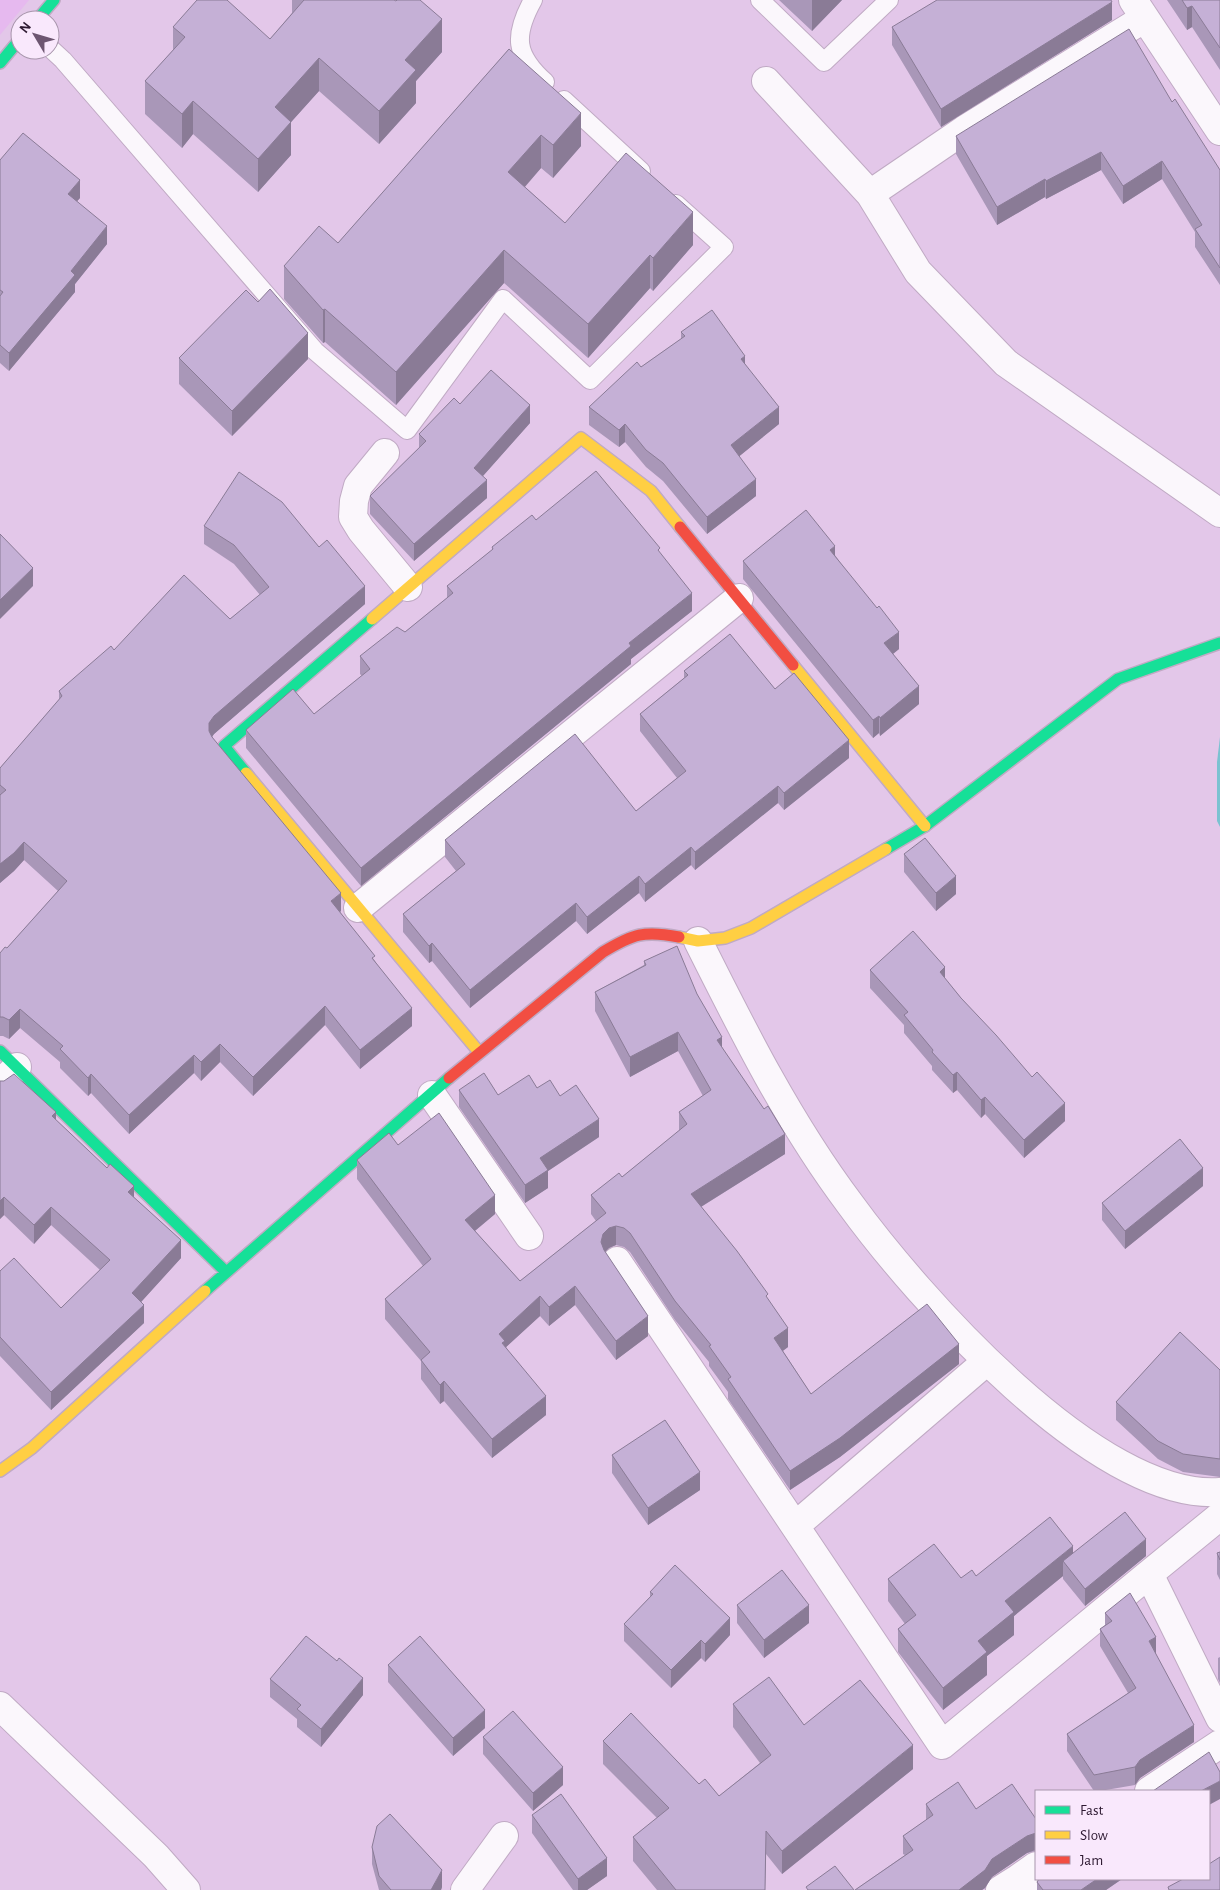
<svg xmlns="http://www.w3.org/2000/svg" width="1220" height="1890" font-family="'Alegreya Sans',sans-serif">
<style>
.built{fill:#e6b9ef}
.water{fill:#7bc2d1}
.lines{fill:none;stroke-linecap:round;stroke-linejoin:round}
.lane-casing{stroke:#c0aac4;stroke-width:20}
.street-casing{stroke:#c0aac4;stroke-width:30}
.fast-casing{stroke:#c0aac4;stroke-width:14}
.slow-casing{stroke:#c0aac4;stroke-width:14}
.jam-casing{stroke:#c0aac4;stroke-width:14}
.lane{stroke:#fbf7fc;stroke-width:18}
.street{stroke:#fbf7fc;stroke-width:28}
.fast{stroke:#16e098;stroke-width:11}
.slow{stroke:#ffcf43;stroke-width:11}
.jam{stroke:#f24e42;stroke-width:11}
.wall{fill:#a997b8}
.shaded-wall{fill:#8a7b96}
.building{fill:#c5b0d6;stroke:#8a7b96}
</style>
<rect width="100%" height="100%" fill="#e3c7e9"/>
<path class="built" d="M0,0H29L0,35Z"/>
<path class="water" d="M1220,737V827L1217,821V762Z"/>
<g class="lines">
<g class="lane-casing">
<path id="lane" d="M533,0C513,36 515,55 545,82
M760,0L824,62L889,0
M50,48L63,60L315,351L407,430L503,299L590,380L724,247L676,204
M564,100L641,171"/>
</g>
<g class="street-casing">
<path id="street" d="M1133,0L1220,131
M766,81L870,194L918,272L1006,363L1220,513
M870,194L964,130L1145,18
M385,453L358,486L354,501L353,517L361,530L408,587
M358,908L739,598
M698,941C743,1031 789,1123 850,1204C917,1296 1097,1501 1220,1492
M0,1084L17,1067
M432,1095L529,1236
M617,1261L942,1745L1149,1574
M1220,1516L1149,1574L1220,1718
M795,1526L987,1361
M0,1706L156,1856L186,1890
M1149,1791L1220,1744
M465,1890L504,1836
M1000,1890L1019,1878
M1025,1890L1019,1878L1036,1866"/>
</g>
<g class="fast-casing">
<path id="fast" d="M37,20L54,0
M0,63L20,39
M246,773L224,746L372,619
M886,849L925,826L1118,679L1220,643
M0,1051L226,1272
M205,1291L449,1078"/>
</g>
<g class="slow-casing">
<path id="slow" d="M372,619L581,438L651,491L680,527
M793,665L925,826
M246,773L479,1052
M679,937L698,941L725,938L751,928L886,849
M0,1471L32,1448L205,1291"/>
</g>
<g class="jam-casing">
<path id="jam" d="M680,527L793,665
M449,1078L603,952C633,934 644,930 679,937"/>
</g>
<use href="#lane" class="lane"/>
<use href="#street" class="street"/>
<use href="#fast" class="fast"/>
<use href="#slow" class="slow"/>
<use href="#jam" class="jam"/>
</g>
<path class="wall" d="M292,0H394L442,52L416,81V103L379,144L319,91L291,122V155L258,192L193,134L182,148L145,114V81L173,50V27L270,39L292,13Z
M779,0H842L812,31Z
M1167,0H1220V70L1192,27L1187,30Z
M1112,20L941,127L892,45V27Z
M509,49L581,146L553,178L541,168L525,187L565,223L693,245L653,291L650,288L588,358L504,283L396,405L325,342L323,343L284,299V266L338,243Z
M1172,102L1220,170V285L1195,247V232L1162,179L1123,204L1101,170L1046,199L1045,197L997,225L956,154V136Z
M0,160L80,198L77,201L107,244L75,284V292L9,371L0,363Z
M681,332L745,364L779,424L739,456L756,496L707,534L663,481L646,467L625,442L619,447L589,425V407L641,367L681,339Z
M179,358L308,359L232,436L179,384Z
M460,404L530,423L483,476L487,498L414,561L370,514V496L419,448V434Z
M536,520L660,553L692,611L631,659V664L361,886L246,748V730L314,714L362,676L360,674V656L405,632L447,598V586L492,550V547Z
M204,526L365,604L214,734L212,737L341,911L340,912L375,961L412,1026L360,1069L325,1025L253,1096L220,1062L201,1081L194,1073L129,1134L91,1093L88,1096L60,1068V1062L20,1028L9,1039L3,1036H0V953L7,948L58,891L24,860L14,871L0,883V768L59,700V691L114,650L230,619L260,595L234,564L204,544Z
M835,555L899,649L893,654L919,704L880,736L879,733L873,738L743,579V561Z
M684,671L775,689L849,758L784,810L778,803L695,870L691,865L645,902L639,893L587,934L576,921L470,1008L432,961L429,963L403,932V914L456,871L445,857V840L636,811L677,778L640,731V714L684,678Z
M904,854L956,894L936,911L904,872Z
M644,961L697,994L722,1047L785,1154L701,1207L768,1299L788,1347L783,1351L811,1394L959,1364L840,1457L790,1490L728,1399V1392L709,1366V1362L675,1320L630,1252L624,1247L616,1245L609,1248L605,1252L648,1336L616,1360L575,1305L549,1326L540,1316L506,1347L546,1415L492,1458L444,1401L440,1404L421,1379V1361L385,1319V1299L423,1266L357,1179V1160L398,1145L495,1214L475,1231L520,1281L596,1221L591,1214V1195L622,1177L679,1131V1112L703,1096L678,1051L630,1077L595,1011V992L644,965Z
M870,970L945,979L1065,1121L1024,1158L985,1114L981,1118L957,1090L953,1093L932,1070V1066L904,1033V1025L870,988Z
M0,1081L56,1120L134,1197L181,1258L141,1302L144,1323L51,1410L0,1356V1271L61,1308L100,1270L51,1225L34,1244L4,1215L0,1219Z
M537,1088L560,1096L599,1137L548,1171V1188L525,1203L459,1107V1090L498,1095Z
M1203,1186L1125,1249L1102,1220V1203Z
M1220,1370V1477L1183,1472L1158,1459L1116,1420V1402Z
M612,1455L700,1490L648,1525L612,1473Z
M1220,1552V1580L1217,1574V1553Z
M1073,1553L1146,1556L1085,1606L1063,1579V1576L1014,1616V1635L987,1656V1675L943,1710L898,1652V1629L905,1624L888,1601V1579L961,1578L976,1576Z
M650,1592L730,1635L705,1662L701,1658L671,1688L624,1641V1624L650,1597Z
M737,1605L809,1623L764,1658L737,1623Z
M1105,1613L1156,1655L1194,1742L1140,1778L1135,1785L1100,1791H1094L1067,1751V1734L1128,1693L1100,1646V1629L1105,1625Z
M1220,1657V1683L1218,1679V1658Z
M388,1665L485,1728L453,1756L388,1682Z
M270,1679L363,1695L321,1747L297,1727V1719L270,1697Z
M733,1704L804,1725L913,1769L782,1874L766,1854L765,1890H657L633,1861V1837L657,1818L603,1764V1741L699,1784L719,1796L760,1763L733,1727Z
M483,1737L563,1785L533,1811L483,1754Z
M926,1804L976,1809L1036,1819V1851L1027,1853L992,1877L985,1888L982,1890H855L905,1855L903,1854V1836L926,1820Z
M532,1815L607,1876L587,1890H573L532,1833Z
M372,1847L442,1887L441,1890H379L372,1864Z
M1039,1879H1122L1106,1890H1037V1882Z"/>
<path class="shaded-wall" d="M812,0H842L812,31Z
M1112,2V20L941,127V109Z
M1192,6V27L1187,30V8Z
M442,19V52L416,81V103L379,144V111L405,60Z
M319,58V91L275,140V107Z
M193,101V134L182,148V114Z
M581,113V146L553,178V145Z
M291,122V155L258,192V159Z
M541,135V168L508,206V172Z
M1101,152V170L1046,199V181Z
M1162,161V179L1123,204V186Z
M1045,179V197L997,225V207Z
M80,180V198L68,211V194Z
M693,212V245L653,291V258Z
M107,226V244L75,284V292L9,371V353L71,271Z
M504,250V283L396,405V372Z
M650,255V288L588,358V324Z
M325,309V342L323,343V310Z
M308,333V359L232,436V411Z
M745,356V374L741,359Z
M530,405V423L474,486V468Z
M779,407V424L731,463V445Z
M625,424V442L619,447V430Z
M756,479V496L707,534V517Z
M487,480V498L414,561V544Z
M835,546V564L830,550Z
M33,568V586L0,619V600Z
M365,586V604L214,734L209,741V749V723L214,716Z
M692,593V611L631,659V664L361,886V868L629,643Z
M899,632V649L884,661V643Z
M919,686V704L880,736V718Z
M879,716V733L873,738V720Z
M849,740V758L784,810V793Z
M778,786V803L695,870V852Z
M24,842V860L14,871L0,883V864Z
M691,847V865L645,902V884Z
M639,876V893L587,934V917Z
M956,876V894L936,911V893Z
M341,893V911L331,920V901Z
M576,903V921L470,1008V990Z
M432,943V961L429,963V946Z
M945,967V984L940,972Z
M325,1006V1025L253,1096V1077Z
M412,1008V1026L360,1069V1050Z
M20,1009V1028L9,1039V1020Z
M678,1032V1051L630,1077V1057Z
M722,1037V1056L717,1040Z
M220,1044V1062L201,1081V1062Z
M194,1055V1073L129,1134V1115Z
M957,1072V1090L953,1093V1075Z
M91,1074V1093L88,1096V1078Z
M985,1097V1114L981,1118V1100Z
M1065,1103V1121L1024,1158V1140Z
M56,1112V1131L52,1116Z
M599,1119V1137L548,1171V1188L525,1203V1185L540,1158Z
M785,1134V1154L691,1213V1194Z
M1203,1168V1186L1125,1249V1231Z
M134,1186V1204L128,1192Z
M495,1195V1214L465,1239V1220Z
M4,1197V1215L0,1219V1201Z
M51,1207V1225L34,1244V1225Z
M616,1226V1245L609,1248L603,1254L601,1242L603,1234L609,1228Z
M181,1240V1258L132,1312V1293Z
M575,1286V1305L549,1326V1307Z
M540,1296V1316L505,1348L499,1334Z
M144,1305V1323L51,1410V1392Z
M648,1316V1336L616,1360V1341Z
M788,1328V1347L774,1357V1338Z
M959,1344V1364L840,1457L790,1490V1471Z
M444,1381V1401L440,1404V1385Z
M546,1396V1415L492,1458V1439Z
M700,1472V1490L648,1525V1508Z
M1146,1539V1556L1085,1606V1589Z
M1073,1546V1568L1063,1561V1576L1014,1616V1635L987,1656V1675L943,1710V1688L978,1641L1005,1601Z
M809,1605V1623L764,1658V1640Z
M730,1618V1635L705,1662V1644Z
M1156,1637V1655L1149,1641Z
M701,1640V1658L671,1688V1670Z
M363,1678V1695L321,1747V1729Z
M485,1710V1728L453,1756V1738Z
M1194,1725V1742L1140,1778L1135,1785V1767L1140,1760Z
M913,1745V1769L782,1874V1851Z
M563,1767V1785L533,1811V1793Z
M1220,1781V1799L1209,1805V1791H1201Z
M1035,1833V1850L1027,1853L992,1877L985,1888L982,1890H959L992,1859L1027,1836Z
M607,1858V1876L587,1890H578V1879Z
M442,1870V1887L441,1890H431Z
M1097,1879H1122L1106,1890H1081Z"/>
<path class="building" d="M197,0H227L270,39L304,0H394L396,1L397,0H420L442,19L405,60L416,70L379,111L319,58L275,107L291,122L258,159L193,101L182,114L145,81L185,37L173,27Z
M937,0H1111L1112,2L941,109L892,27Z
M1182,0H1220V48L1192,6L1187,8Z
M1129,29L1172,102L1175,99L1220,170V268L1195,229L1202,225L1162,161L1123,186L1101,152L1046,181L1045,179L997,207L956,136Z
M509,49L581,113L553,145L541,135L508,172L565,223L626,153L693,212L653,258L650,255L588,324L504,250L396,372L325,309L323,310L284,266L319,226L338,243Z
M23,133L80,180L68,194L107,226L71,271L75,275L9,353L0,345V296L3,292L0,290V160Z
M270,289L308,333L232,411L179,358L246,290L258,302Z
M712,310L745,356L741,359L779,407L731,445L756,479L707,517L663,463L646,450L625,424L619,430L589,407L637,362L641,367L685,336L681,332Z
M491,370L530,405L474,468L487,480L414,544L370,496L426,441L419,434L454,398L460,404Z
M596,471L660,548L658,550L692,593L629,643L631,646L361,868L246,730L293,689L314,714L370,669L360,656L397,627L405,632L453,593L447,586L493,549L492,547L532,515L536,520Z
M239,472L282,502L319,547L327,540L365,586L214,716L209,723V731L212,737L341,893L331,901L375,956L372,958L412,1008L360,1050L325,1006L253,1077L220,1044L201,1062L194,1055L129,1115L91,1074L88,1078L60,1049L63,1046L20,1009L9,1020L3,1017H0V953L5,947L7,948L67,881L24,842L14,853L0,864V795L6,790L0,785V768L62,696L59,691L111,646L114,650L184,575L230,619L269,587L234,545L204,526Z
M806,510L835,546L830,550L877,608L879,606L899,632L884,643L919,686L880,718L879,716L873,720L743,561Z
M0,534L33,568L0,600Z
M730,634L775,689L794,673L849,740L784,793L778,786L695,852L691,847L645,884L639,876L587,917L576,903L470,990L432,943L429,946L403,914L465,864L445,840L575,734L636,811L686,771L640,714L688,675L684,671Z
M925,838L956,876L936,893L904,854Z
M913,931L945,967L940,972L961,998L996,1035L1032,1077L1037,1072L1065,1103L1024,1140L985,1097L981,1100L957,1072L953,1075L932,1052L933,1050L904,1015L908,1012L870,970Z
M677,946L697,994L722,1037L717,1040L764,1109L768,1106L785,1134L691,1194L737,1251L768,1294L766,1296L788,1328L774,1338L811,1394L927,1304L959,1344L840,1438L790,1471L728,1379L731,1377L709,1346L711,1345L675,1301L630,1233L624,1228L616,1226L609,1228L603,1234L601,1242L604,1250L648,1316L616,1341L575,1286L549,1307L540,1296L499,1334L505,1341L502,1343L546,1396L492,1439L444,1381L440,1385L421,1360L430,1352L385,1299L431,1259L357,1160L389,1133L398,1145L439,1113L495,1195L465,1220L520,1281L606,1213L591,1195L619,1173L622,1177L687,1124L679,1112L711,1090L678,1032L630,1057L595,992L646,965L644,961Z
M484,1073L498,1095L529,1075L537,1088L550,1080L560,1096L576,1085L599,1119L540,1158L548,1170L525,1185L459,1090Z
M14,1074L56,1112L52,1116L107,1168L110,1164L134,1186L128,1192L181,1240L132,1293L144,1305L51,1392L0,1337V1271L14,1258L61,1308L110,1260L51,1207L34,1225L4,1197L0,1201V1081H4Z
M1180,1139L1203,1168L1125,1231L1102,1203Z
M1180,1332L1220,1370V1459L1183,1454L1158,1441L1116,1402Z
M665,1420L700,1472L648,1508L612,1455Z
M1125,1512L1146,1539L1085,1589L1063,1561Z
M1050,1517L1073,1546L1005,1601L1014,1612L978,1641L987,1652L943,1688L898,1629L916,1615L888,1579L934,1544L961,1578L972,1570L976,1576Z
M1220,1552V1560L1217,1553Z
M675,1565L730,1618L705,1644L701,1640L671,1670L624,1624L653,1594L650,1592Z
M782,1570L809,1605L764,1640L737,1605Z
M1130,1593L1156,1637L1149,1641L1194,1725L1140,1760L1135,1767L1094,1775L1067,1734L1136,1688L1100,1629L1112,1621L1105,1613Z
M306,1636L337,1661L339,1658L363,1678L321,1729L297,1709L301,1705L270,1679Z
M420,1636L485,1710L453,1738L388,1665Z
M769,1677L804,1725L860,1680L913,1745L782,1851L766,1831L765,1890H676L633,1837L669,1808L603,1741L631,1713L699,1784L705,1779L719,1796L771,1755L733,1704Z
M513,1711L563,1767L533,1793L483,1737Z
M1209,1752L1220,1772V1781L1201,1791H1153Z
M958,1782L976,1809L1012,1784L1036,1819V1833L1027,1836L992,1859L985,1870L959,1890H855L913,1850L903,1836L933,1815L926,1804Z
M561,1794L607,1858L578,1879L532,1815Z
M390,1814L442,1870L431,1890H391L379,1876L372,1847L377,1826Z
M1220,1857V1890H1169L1168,1887L1183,1879H1209V1864Z
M835,1866L854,1890H808L806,1887Z
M1039,1879H1097L1081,1890H1043L1037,1882Z"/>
<rect x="1035" y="1790" width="175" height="90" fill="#f9e8fc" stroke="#a795ab"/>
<rect x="1045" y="1806" width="25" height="8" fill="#16e098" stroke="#a795ab"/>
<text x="1080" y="1815" font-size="15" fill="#2d1931">Fast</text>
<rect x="1045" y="1831" width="25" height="8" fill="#ffcf43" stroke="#a795ab"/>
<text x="1080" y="1840" font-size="15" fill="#2d1931">Slow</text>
<rect x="1045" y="1856" width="25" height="8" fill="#f24e42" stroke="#a795ab"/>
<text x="1080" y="1865" font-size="15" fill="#2d1931">Jam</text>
<g transform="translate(35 35) rotate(308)"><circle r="24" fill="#f9e8fc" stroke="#a795ab"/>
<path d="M0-4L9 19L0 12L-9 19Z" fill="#6d5671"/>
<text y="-8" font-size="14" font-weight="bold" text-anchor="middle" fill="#2d1931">N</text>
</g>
</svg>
